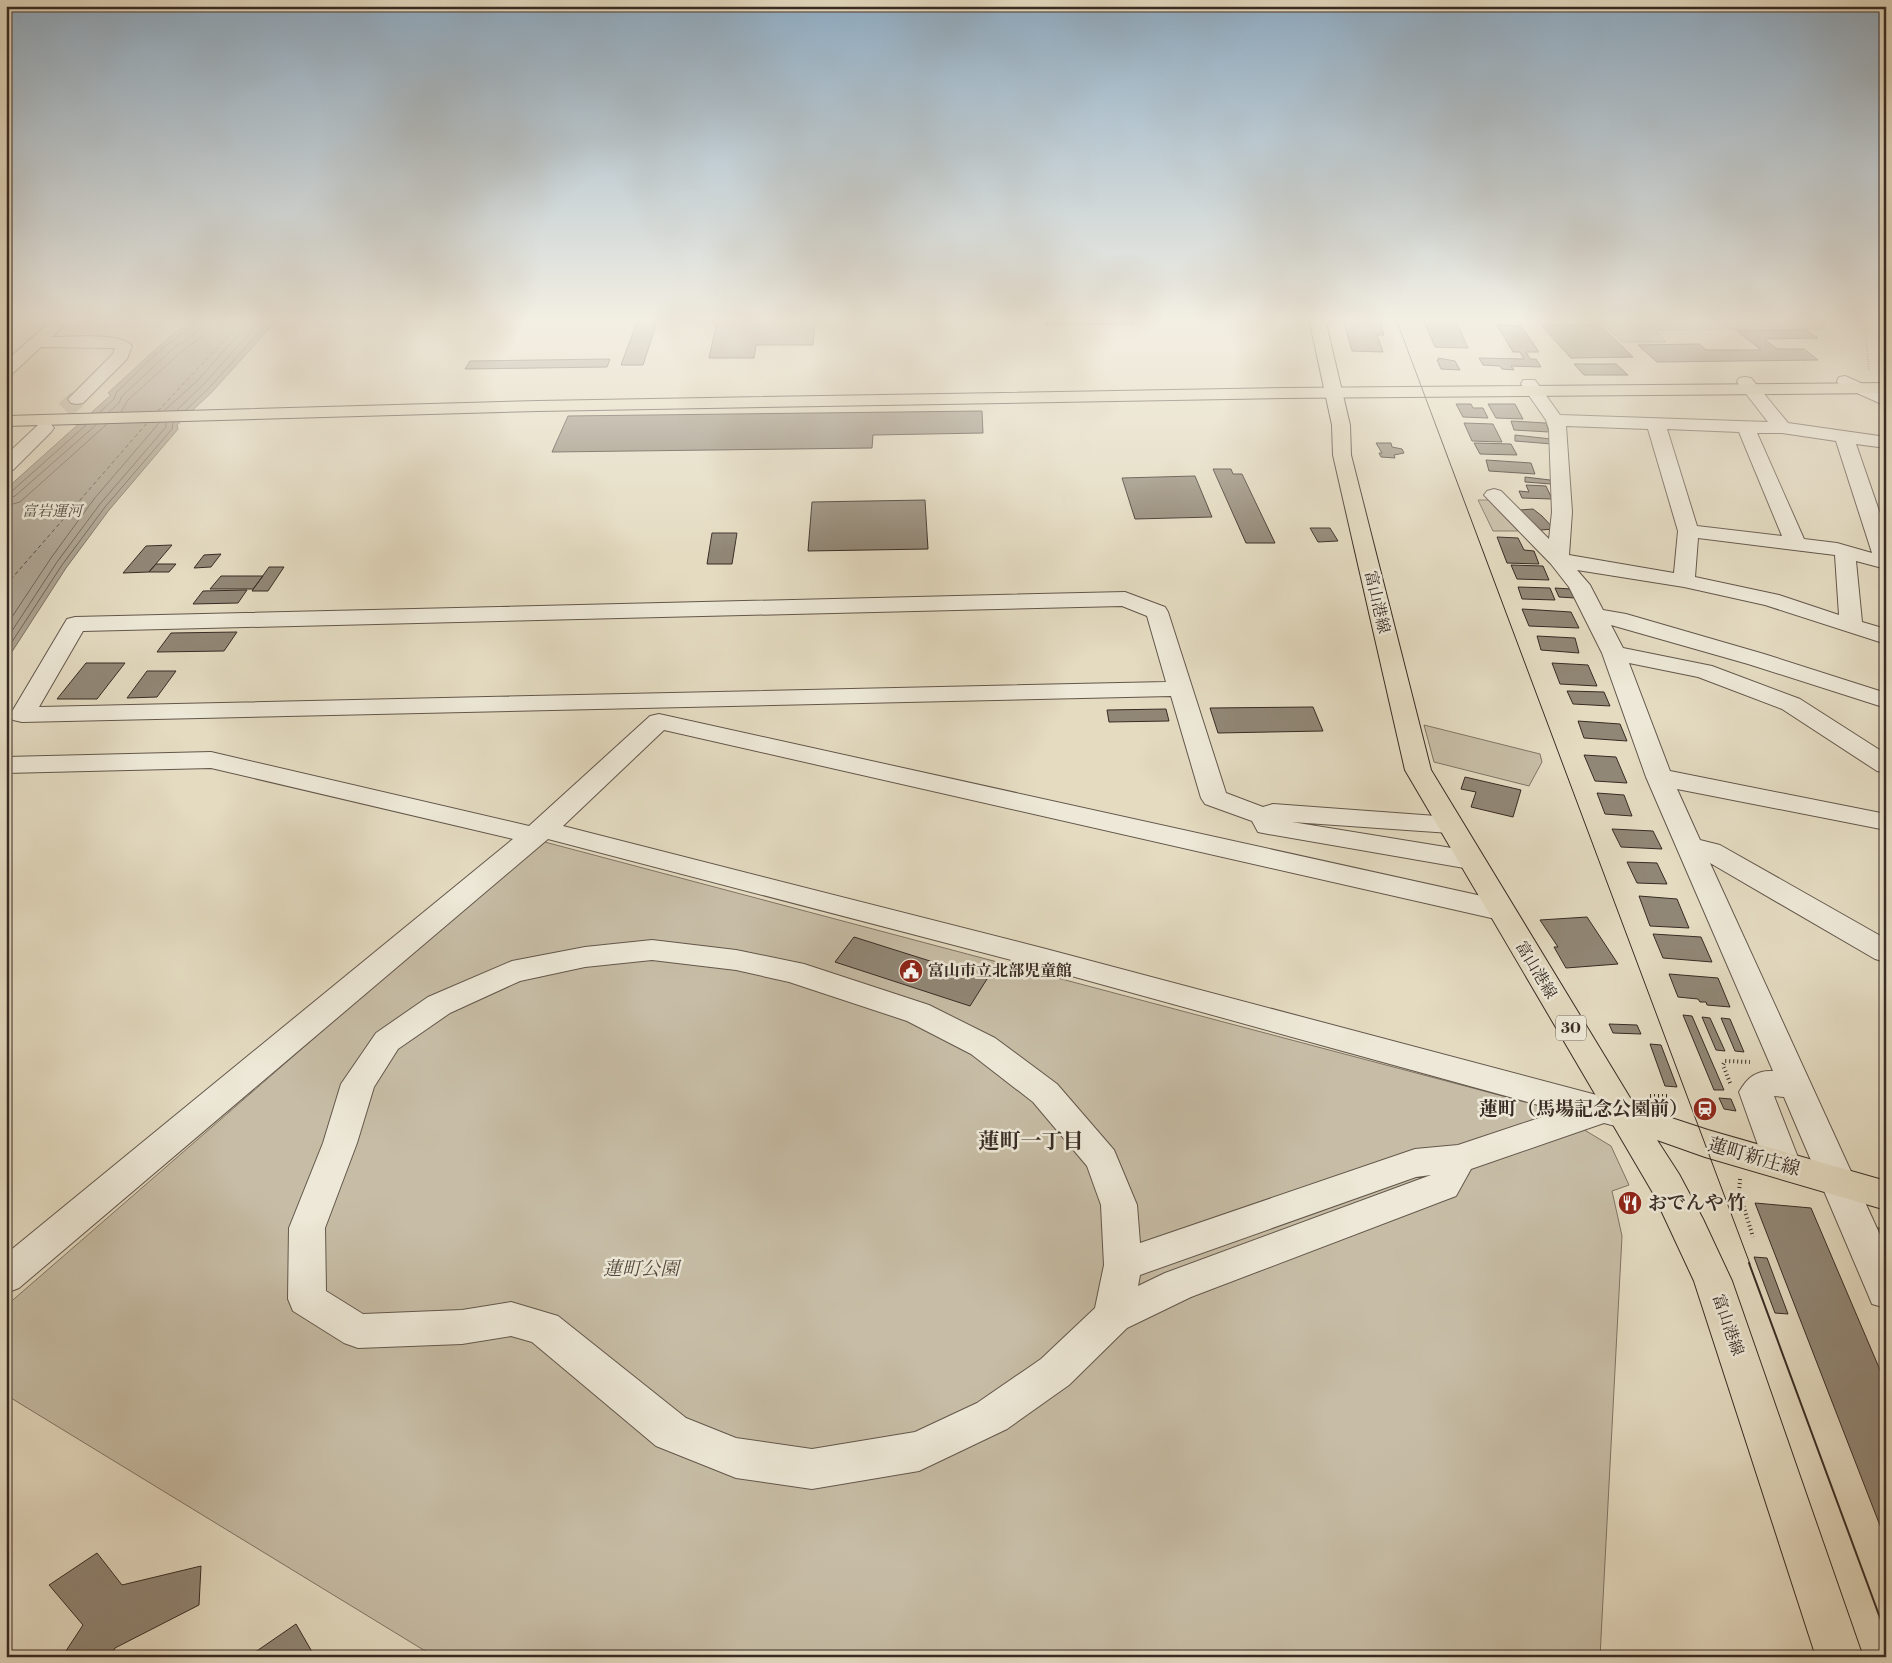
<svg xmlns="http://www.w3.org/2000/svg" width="1892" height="1663" font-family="'Libre Bodoni','Noto Serif JP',serif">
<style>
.green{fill:#c7bda6;stroke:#807465}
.water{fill:#aa9f8c;stroke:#7c7162}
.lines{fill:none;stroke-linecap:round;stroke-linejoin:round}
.shore{stroke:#716558;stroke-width:1}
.ferry{stroke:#5a4e43;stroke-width:1;stroke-dasharray:4 3;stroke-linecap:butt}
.building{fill:#918776;stroke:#382b24}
.minor-tunnel{stroke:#c2b8a2;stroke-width:18;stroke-dasharray:18 9;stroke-linecap:butt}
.minor-casing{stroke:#63574b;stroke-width:2}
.major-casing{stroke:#382b24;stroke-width:2}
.highway-casing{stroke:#382b24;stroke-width:2}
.path-far1{stroke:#382b24;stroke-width:2;stroke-dasharray:0.5 2;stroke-linecap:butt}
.path{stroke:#382b24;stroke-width:4;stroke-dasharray:1 3;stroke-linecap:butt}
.minor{fill:#ede8d7;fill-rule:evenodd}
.major{fill:#e4dbc1;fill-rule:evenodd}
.highway{fill:#e4dbc1;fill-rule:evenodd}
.tram-far1{stroke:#382b24;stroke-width:1}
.tram{stroke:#382b24;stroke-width:2}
.labels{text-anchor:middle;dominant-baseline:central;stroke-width:5;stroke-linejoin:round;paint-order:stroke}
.far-water-label{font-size:15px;font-style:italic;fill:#5a4e43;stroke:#ede8d7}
.shield{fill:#ede8d7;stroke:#6e645a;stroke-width:1}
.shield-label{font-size:15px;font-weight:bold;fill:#382b24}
.street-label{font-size:16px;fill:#382b24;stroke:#ede8d7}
.poi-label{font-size:16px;font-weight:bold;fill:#382b24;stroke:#ede8d7;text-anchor:start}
.near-poi-label{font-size:19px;font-weight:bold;fill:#382b24;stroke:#ede8d7;text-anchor:end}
.near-street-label{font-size:19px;fill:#382b24;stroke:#ede8d7}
.near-park-label{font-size:19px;font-style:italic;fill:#55483e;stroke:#ede8d7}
.near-neighbourhood-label{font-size:21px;font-weight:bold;fill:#382b24;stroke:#ede8d7}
</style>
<rect width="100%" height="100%" fill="#e4dbc1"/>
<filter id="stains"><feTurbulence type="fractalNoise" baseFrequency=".004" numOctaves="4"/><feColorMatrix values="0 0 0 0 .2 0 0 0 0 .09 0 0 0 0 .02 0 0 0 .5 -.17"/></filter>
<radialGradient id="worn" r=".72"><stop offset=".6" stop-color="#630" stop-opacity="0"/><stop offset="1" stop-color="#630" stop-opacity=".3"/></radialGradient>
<path class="green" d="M1587,319H1826L1823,329L1654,330L1666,342H1622L1604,325Z
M1478,500H1488L1518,531H1493Z
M1424,725L1540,754L1542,762L1529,786L1434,762Z
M541,841L1548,1108L1611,1146L1629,1185L1612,1191L1622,1236L1600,1657H435L6,1395V1306Z"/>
<path class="water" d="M193,319H278L212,392L177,425L178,429L109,510L66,568L6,661V489L111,395L108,393L169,337L179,330L183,329Z"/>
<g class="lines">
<path class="shore" d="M165,410L199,379L252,319
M177,410L204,384L262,319
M186,410L209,388L271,319
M100,412L114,399L116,393C136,374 154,353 177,337C185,331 194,330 196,319
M109,412L119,403L122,396L176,346L191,337L201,327L203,319
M121,412L128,400L181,352L204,335L209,327L210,319
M6,492L12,491L86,425
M6,499L15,496L96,425
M6,506L20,502L107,424
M6,626L51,558L94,499L159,423
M6,640L57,562L100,504L166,427V423
M6,651L62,565L105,507L172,429L173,423"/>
<path class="ferry" d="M158,411L244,319
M6,585L148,422"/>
</g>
<path class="building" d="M638,319H658L643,365H621Z
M669,319H815L813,345H756L754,358H709L717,322L668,323Z
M1046,319H1132L1134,324L1047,325Z
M1343,319H1379L1384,335H1377L1383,352L1352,351Z
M1423,319H1455L1468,348L1435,347Z
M1497,325L1521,326L1539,352H1526L1530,359H1536L1541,367L1511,366L1514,370L1502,369L1500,366L1483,365L1479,358L1524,359L1520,352H1513Z
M1541,325H1600L1633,357L1571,358Z
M1806,330L1818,338L1764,339L1777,349H1804L1818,360L1657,362L1638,345L1699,344L1706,350H1761L1737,331Z
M1438,358L1455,361L1460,370L1441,369L1437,360H1439Z
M610,359L607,367L465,369L470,361Z
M1574,364H1616L1628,375H1584Z
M1456,404H1471L1473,408H1483L1488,418L1463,417Z
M1488,404H1515L1523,419L1496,418Z
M982,411L983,433L873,435L872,448L552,452L568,416Z
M1511,421L1546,423L1549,432L1514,430Z
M1464,423L1493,424L1502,442L1472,441Z
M1515,435L1551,439L1552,444L1515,441Z
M1376,443H1391L1392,447L1402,449L1404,453L1394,455L1395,458L1381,457L1379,453H1382Z
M1474,443L1511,444L1517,455L1480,454Z
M1486,460L1531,463L1535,474L1489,471Z
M1213,469H1231L1233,474H1242L1275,543H1246Z
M1195,476L1212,517L1135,519L1122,478Z
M1525,477L1550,480L1551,484L1525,482Z
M1526,485L1546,486L1552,499L1522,498L1519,491L1529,492Z
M925,500L928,549L808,551L812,502Z
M1533,509L1542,516L1554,529L1541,530L1534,524H1532L1520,510Z
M1310,528H1330L1338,541L1318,542Z
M712,533H737L732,564H707Z
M1497,537L1518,538L1524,550L1534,551L1539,564L1507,563Z
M172,545L149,572L123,573L146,546Z
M221,554L211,567L194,568L204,555Z
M156,564H176L169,572H149Z
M1511,565L1543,566L1549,580L1517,579Z
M269,567H284L268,591H252Z
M221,576H263L253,589H210Z
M1518,587L1550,588L1555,600L1522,599Z
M1555,588L1571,589L1575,598L1559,597Z
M247,590L238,603L193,604L203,591Z
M1522,609L1571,612L1579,628L1529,626Z
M237,632L224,651L157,652L171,633Z
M1537,636L1575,638L1579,653L1541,650Z
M86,663H125L97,699H57Z
M1552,663L1588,665L1597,686L1560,684Z
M147,671H176L157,697L127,698Z
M1567,691L1604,692L1610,706L1573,704Z
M1313,707L1323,731L1218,733L1210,708Z
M1166,709L1169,721L1109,722L1107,710Z
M1578,721L1620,724L1627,741L1584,738Z
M1584,755L1616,757L1627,783L1595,781Z
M1465,777L1521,790L1513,817L1471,807L1476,792L1461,789Z
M1597,793L1624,795L1632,816L1605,814Z
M1612,829L1653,831L1662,849L1621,847Z
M1627,862L1657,863L1667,884L1637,883Z
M1639,896L1677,899L1689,928L1650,926Z
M1587,917L1618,964L1566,968L1554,947H1558L1540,920Z
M1653,934L1701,937L1712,962L1663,958Z
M854,937L987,979L970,1006L835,962Z
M1669,974L1718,978L1730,1007L1707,1005L1706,1002H1700L1698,999L1678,997Z
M1683,1015L1692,1016L1724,1090H1714Z
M1702,1017L1710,1018L1725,1051L1716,1050Z
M1721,1018L1730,1019L1744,1052L1735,1051Z
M1609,1024L1637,1025L1641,1034L1613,1033Z
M1650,1044L1661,1045L1677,1087L1665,1086Z
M1719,1098L1731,1099L1736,1111L1724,1109Z
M1755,1203L1811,1208L1886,1384V1541Z
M1871,1228H1886V1254Z
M1754,1257L1767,1258L1788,1314L1775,1313Z
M97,1553L122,1585L201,1566L199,1605L115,1648L110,1657H62L83,1625L49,1585Z
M296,1624L315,1657H248Z"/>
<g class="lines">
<path class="minor-tunnel" d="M65,410L77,399"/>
<g class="minor-casing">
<path id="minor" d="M6,319H17L11,325L6,327Z
M53,319H71L52,337C69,337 122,332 132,346L127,359L83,403L77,404L71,403L68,399L113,354L115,348L41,347L12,374L6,375V361Z
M1845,376L1886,394V406L1839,385L1837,381L1839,377Z
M1745,377L1751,378L1788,423L1886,437V448L1856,444L1886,531V569L1856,561L1862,622L1886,629V644L1765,605L1684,587L1577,570L1590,585L1603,610L1626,614L1764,654L1886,693V708L1748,664L1611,625L1623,648L1712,666L1800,699L1886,754V773L1877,771L1782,709L1698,677L1629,663L1670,771L1886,814V830L1677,789L1700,840L1720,845L1886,939V962L1875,959L1710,863L1886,1248V1308L1872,1304L1867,1292L1784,1097L1774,1096L1801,1165L1795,1175L1783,1179L1771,1175L1765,1165L1739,1092C1747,1078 1756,1070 1773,1071L1646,777L1602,653L1569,587L1551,564L1484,495L1487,491L1494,489L1501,491L1549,539L1552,512L1549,429L1546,420L1521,384L1523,380H1535L1560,415L1768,422L1737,382L1739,378ZM1566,426L1648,429L1678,531L1674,573L1569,555L1572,512ZM1667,429L1739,432L1782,536L1697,526ZM1757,433H1782L1836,441L1872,553L1837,543L1804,539ZM1698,538L1835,555L1839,615L1779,595L1695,577Z
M45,423L51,424L54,428L51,432L13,470L6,472V455L39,424Z
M1125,592L1165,607L1168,612L1226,793L1263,807L1273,804L1450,817L1460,819L1464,825L1460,831L1450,833L1292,822L1470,851L1480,854L1484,860L1480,866L1470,869L1268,834L1258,832L1252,821L1205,804L1201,798L1171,696L22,722L13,720L10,715L64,624L67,619L75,617ZM1122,606L1147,616L1166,682L39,707L83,631Z
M659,714L1500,900L1510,903L1515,910L1510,917L1500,920L664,730L563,826L1046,949L1623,1102L1635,1106L1640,1115L1635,1124L1623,1128L1604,1123L1471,1169L1456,1196L1191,1297L1127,1328L1069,1385L1007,1429L919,1471L812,1489L736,1478L656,1446L532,1342L511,1336L462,1344L358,1348L344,1343L293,1311L288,1299L289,1228L323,1143L341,1084L376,1033L428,997L512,961L585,947L652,940L736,950L804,964L929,1005L995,1038L1057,1084L1114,1150L1137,1205L1140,1243L1415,1149L1458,1145L1560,1111L1046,969L548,839L19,1288L6,1293V1254L513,839L211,768L6,773V757L211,752L529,826L650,716ZM652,960L736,970L789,982L907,1021L971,1054L1033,1102L1087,1166L1101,1205L1104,1265L1095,1308L1041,1359L977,1403L915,1432L812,1449L736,1438L686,1418L558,1316L511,1302L462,1310L363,1314L326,1291L325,1228L357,1143L374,1087L398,1049L450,1013L520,981L585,967ZM1431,1175L1165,1273L1138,1286L1140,1275L1416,1177Z"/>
</g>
<g class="major-casing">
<path id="major" d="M1309,319H1325L1350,425L1351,455L1431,770L1635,1106L1708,1130L1886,1181V1210L1705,1157L1657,1140L1679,1174L1703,1219L1732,1281L1863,1657H1816L1694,1281L1653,1193L1405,770L1333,455L1332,425Z"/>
</g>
<g class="highway-casing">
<path id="highway" d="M1886,383V393L1285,398L538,411L6,426V416L538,401L1285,388Z"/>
</g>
<path class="path-far1" d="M1864,319L1869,371"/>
<path class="path" d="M1730,1083L1723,1065L1725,1061L1750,1062
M1650,1096H1669
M1740,1179L1739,1192L1753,1237"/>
<use href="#minor" class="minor"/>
<use href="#major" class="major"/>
<use href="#highway" class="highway"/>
<path class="tram-far1" d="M1396,319L1750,1264"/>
<path class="tram" d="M1749,1263L1886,1634"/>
</g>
<linearGradient id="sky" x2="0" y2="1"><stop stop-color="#8facc3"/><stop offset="0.58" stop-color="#f3efe3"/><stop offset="1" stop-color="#f3efe3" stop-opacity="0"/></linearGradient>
<rect width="1892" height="552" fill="url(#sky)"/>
<defs>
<g id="civic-disc" transform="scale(1.25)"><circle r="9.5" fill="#8f2418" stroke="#ede8d7"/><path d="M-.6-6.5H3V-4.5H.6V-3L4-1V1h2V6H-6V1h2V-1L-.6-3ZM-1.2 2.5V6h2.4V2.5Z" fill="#fff"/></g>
<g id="station-disc" transform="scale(1.25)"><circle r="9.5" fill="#8f2418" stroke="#ede8d7"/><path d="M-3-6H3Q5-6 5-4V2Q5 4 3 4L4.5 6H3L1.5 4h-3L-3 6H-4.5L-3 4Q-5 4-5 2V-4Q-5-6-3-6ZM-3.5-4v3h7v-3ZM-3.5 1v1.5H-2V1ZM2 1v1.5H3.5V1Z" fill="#fff"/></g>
<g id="restaurant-disc" transform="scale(1.25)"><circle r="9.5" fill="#8f2418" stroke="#ede8d7"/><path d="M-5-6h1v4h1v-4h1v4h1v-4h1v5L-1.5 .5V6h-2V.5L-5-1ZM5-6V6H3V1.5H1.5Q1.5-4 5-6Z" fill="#fff"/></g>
</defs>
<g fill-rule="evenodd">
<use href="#civic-disc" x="911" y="971"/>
<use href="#station-disc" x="1705" y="1109"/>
<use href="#restaurant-disc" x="1630" y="1203"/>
</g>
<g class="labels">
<g class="far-water-label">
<text x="52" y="511">富岩運河</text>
</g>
<rect class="shield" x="1556" y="1015.5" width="30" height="25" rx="4"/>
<g class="shield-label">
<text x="1571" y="1028">30</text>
</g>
<g class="street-label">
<text transform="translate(1377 602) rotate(77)">富山港線</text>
<text transform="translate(1536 970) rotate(59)">富山港線</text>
<text transform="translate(1728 1325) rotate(71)">富山港線</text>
</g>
<g class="poi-label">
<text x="928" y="971">富山市立北部児童館</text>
</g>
<g class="near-poi-label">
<text x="1688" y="1109">蓮町（馬場記念公園前）</text>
<text x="1648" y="1203" text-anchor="start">おでんや 竹</text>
</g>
<g class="near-street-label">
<text transform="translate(1754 1157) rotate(16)">蓮町新庄線</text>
</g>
<g class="near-park-label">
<text x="641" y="1269">蓮町公園</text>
</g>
<g class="near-neighbourhood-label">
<text x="1031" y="1142">蓮町一丁目</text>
</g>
</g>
<rect width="1892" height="1663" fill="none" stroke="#e4dbc1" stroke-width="25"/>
<rect x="8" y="8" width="1877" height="1648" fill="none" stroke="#382b24" stroke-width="2.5"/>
<rect x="12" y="12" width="1867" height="1638" fill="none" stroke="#382b24"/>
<rect width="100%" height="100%" filter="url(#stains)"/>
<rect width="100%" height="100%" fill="url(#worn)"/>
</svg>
